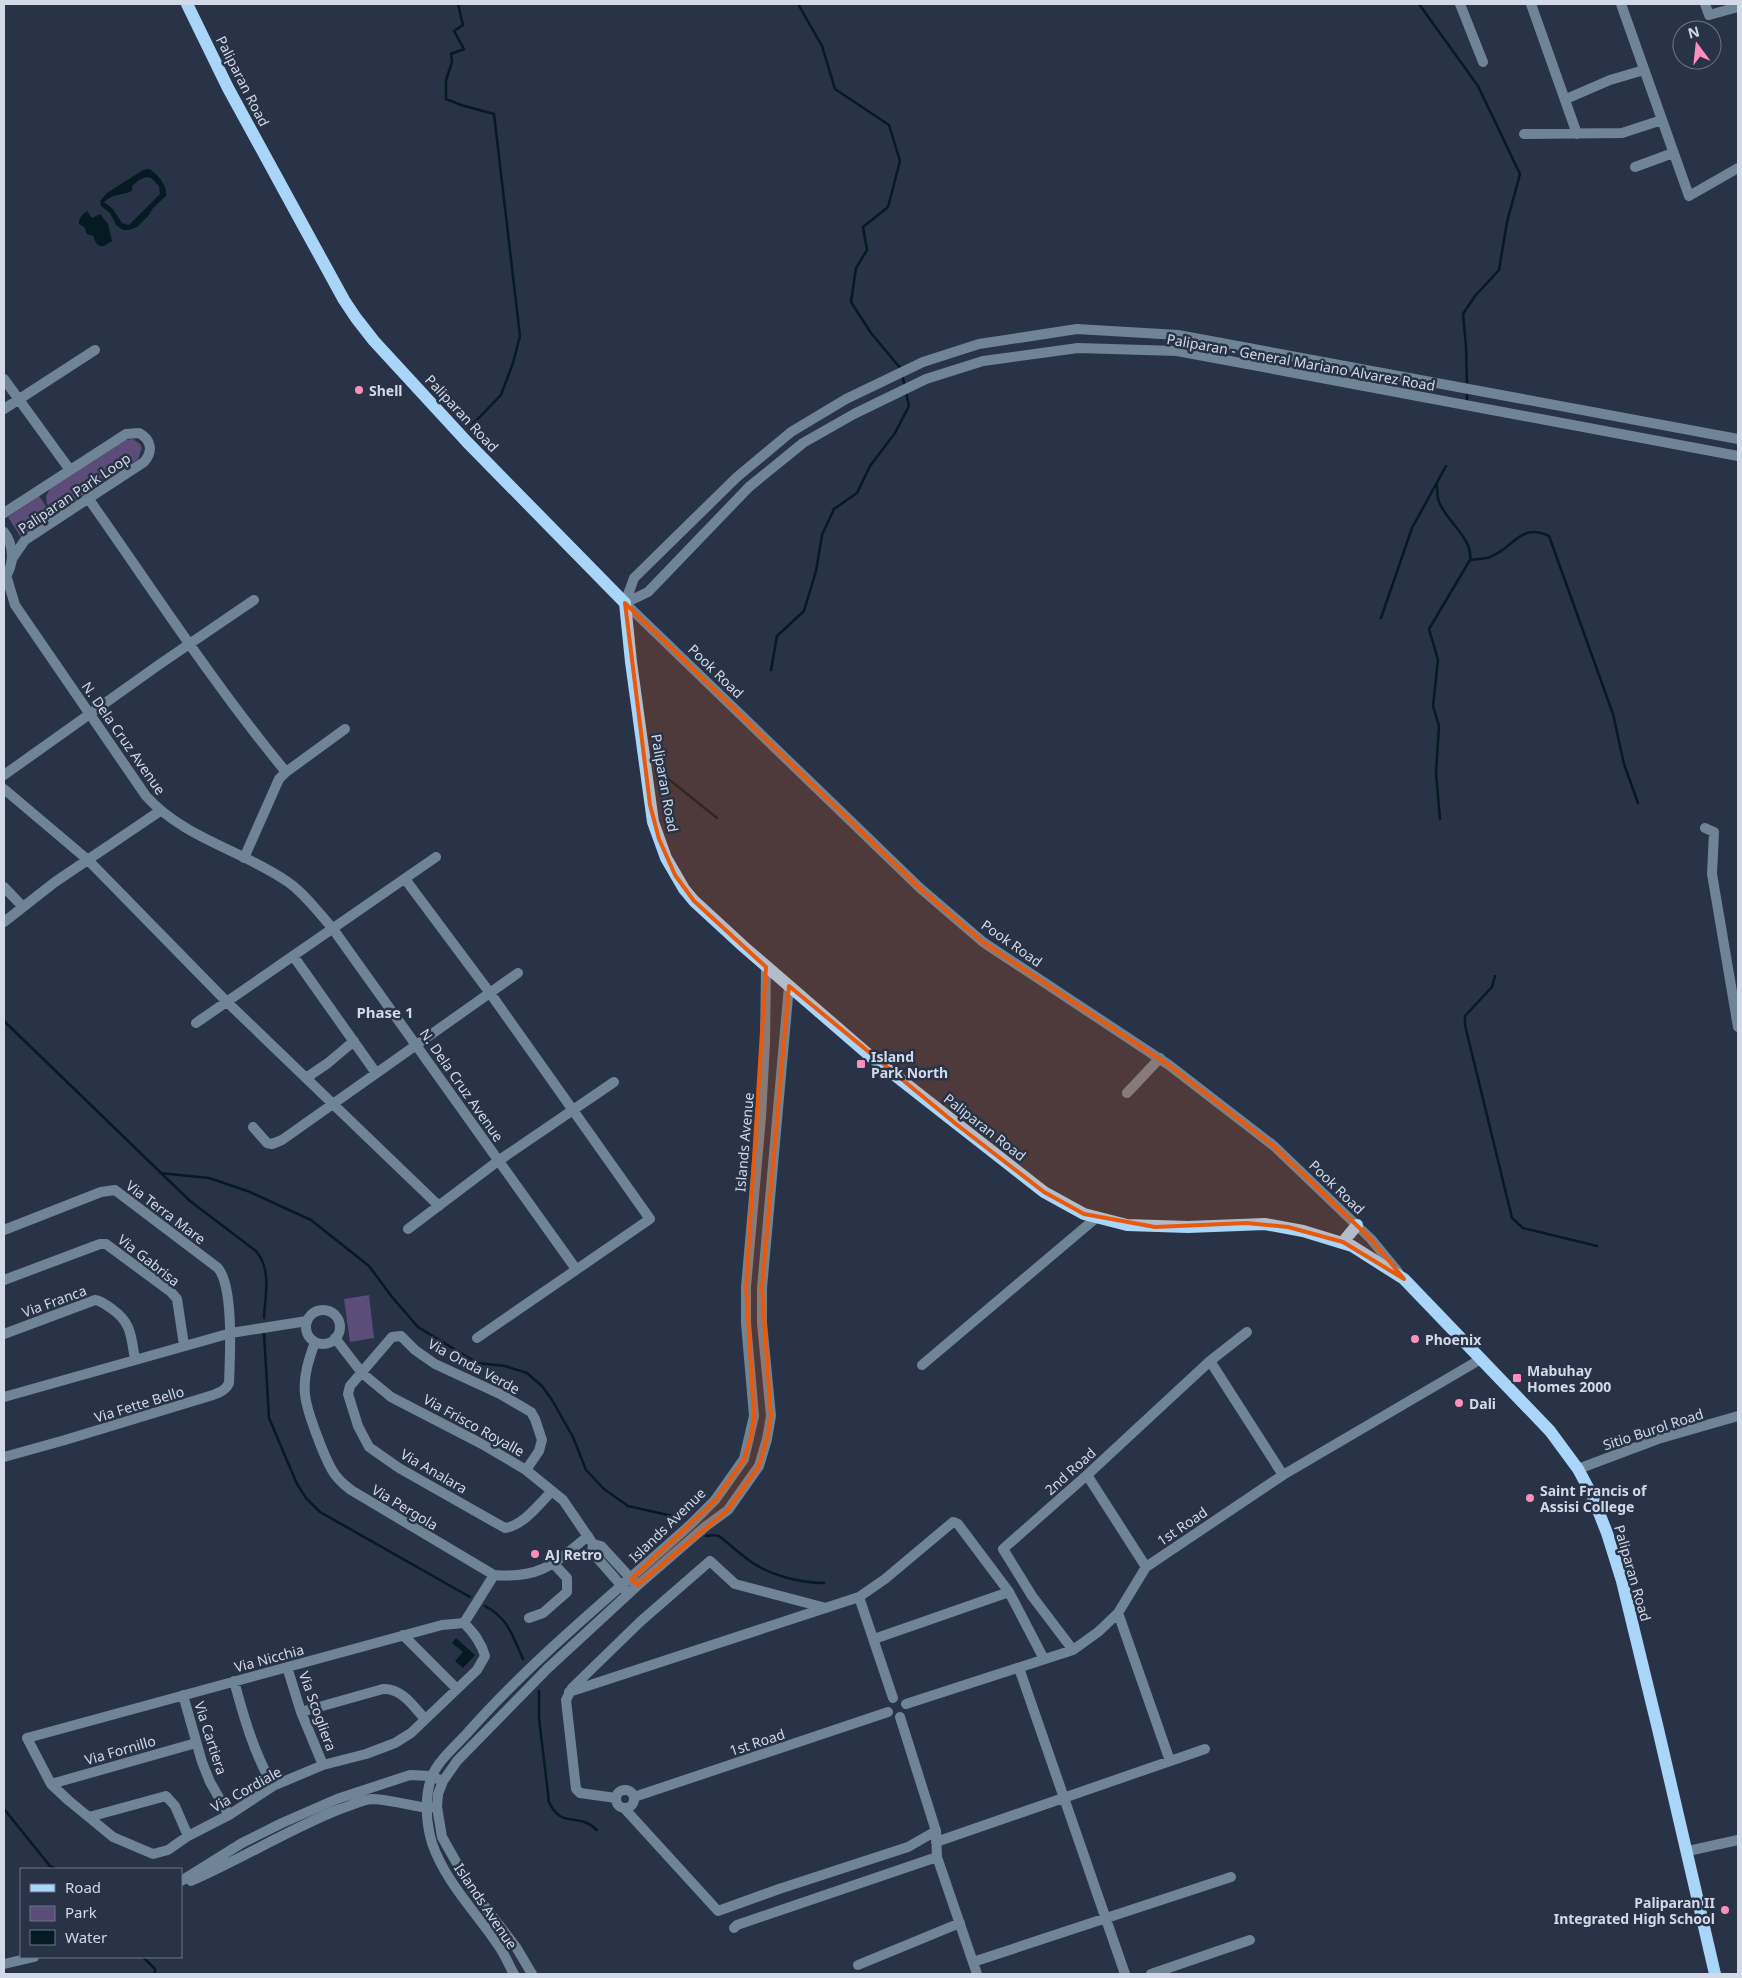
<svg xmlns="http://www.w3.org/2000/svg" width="1742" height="1978" font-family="'Noto Sans',sans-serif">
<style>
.green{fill:#5c4c79}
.water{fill:#051a23;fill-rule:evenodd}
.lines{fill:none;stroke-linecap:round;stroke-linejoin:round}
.stream{stroke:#051a23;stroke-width:2.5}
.minor{stroke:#6f8496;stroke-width:10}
.tertiary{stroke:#6f8496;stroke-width:10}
.primary{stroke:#a9d5f9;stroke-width:12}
.marked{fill:#e8590c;fill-opacity:0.2;stroke:#e8590c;stroke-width:4;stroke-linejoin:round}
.poi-dot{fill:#fe8ebd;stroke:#283347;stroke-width:2}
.labels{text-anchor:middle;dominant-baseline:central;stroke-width:5;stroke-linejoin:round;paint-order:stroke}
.street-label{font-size:14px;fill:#d2d9e7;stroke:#283347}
.poi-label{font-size:14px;font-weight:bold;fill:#d2d9e7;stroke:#283347;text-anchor:start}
.neighbourhood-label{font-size:15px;font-weight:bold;fill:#d2d9e7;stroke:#283347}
</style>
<rect width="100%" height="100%" fill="#283347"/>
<path class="green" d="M133,439L140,444L142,448L138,459L63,508L53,509L47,504L46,496L50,489L126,440Z
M39,496L52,515L20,536L8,517Z
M369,1295L374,1338L350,1342L344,1299Z"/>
<path class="water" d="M149,169C157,173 168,186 166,196L153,208L149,215L137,227L129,230H123L116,225L110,213L101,206L100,201L107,193L143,170ZM146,177L151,178L159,186L160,194L129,225L122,223L113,209L104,202C113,193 122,196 132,191V186L139,180Z
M87,211L92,218L100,214L108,224L112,241L104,246H100L96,243L93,236L87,234L84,227L79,224C79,217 82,215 87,211Z
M456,1638L475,1655L463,1668L455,1661L463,1652L452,1643Z"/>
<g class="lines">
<path class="stream" d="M458,4L463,25L454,31L464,49L451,54L452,62L446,80V99L461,105L494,114L520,336L513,363L501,395L469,428
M798,4L822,46L835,89L889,125L900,161L888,207L863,227L867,250L856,268L851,302L871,333L901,369
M1419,4L1478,86L1520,174L1507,222L1499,270L1475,296L1463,314L1466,347L1467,385
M902,375L905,386
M1467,391V403
M1437,483C1437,489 1437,497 1439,502C1447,522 1473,538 1470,560L1429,629L1438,660L1433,706L1439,726L1436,773L1440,819
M1470,560C1477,559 1484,559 1490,557C1513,549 1520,522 1549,536L1613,714L1624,764L1638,803
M1381,618L1412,528L1446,466
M771,670L777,636L804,611L816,571L822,535L834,509L857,493L870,466L895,433L909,406L906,392
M661,773L717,818
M1495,976L1492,987L1465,1016V1025L1512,1218L1523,1228L1597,1246
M4,1021L190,1201L256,1251C272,1270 265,1295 264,1318
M160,1173L209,1178L250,1192L311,1220L369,1266L392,1297L418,1327L477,1363L505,1366L527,1373L542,1386L552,1400L573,1437L586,1470L604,1489L628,1506L681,1518
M264,1334L269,1418L297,1484L306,1498L320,1512L470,1597
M706,1536L713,1535L719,1536C729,1544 739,1553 750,1561C769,1575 800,1583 824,1583
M485,1606C509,1619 512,1635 523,1659
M539,1691V1718L549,1802C563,1831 576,1810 597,1830
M4,1809L50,1866L56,1869
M143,1957L155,1969V1974"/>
<path class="minor" d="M1460,4L1483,62
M1531,4L1577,134
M1621,4L1689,196L1738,168
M1705,4L1709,15L1738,7
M1566,99L1610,80L1644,70
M1524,134L1622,133L1662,120
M1635,167L1673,153
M4,379L70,470
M4,409L95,350
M88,498C153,590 214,685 286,772L279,779L244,858
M4,513L126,434L139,433C152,440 153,452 144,462L25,540L12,559
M286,772L345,729
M4,775L160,664L254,600
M4,789L88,860L226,1001L439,1206
M1705,828L1714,832L1712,874L1738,1027
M405,879L490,993L650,1219L477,1338
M4,887L23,907
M4,922L55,882L160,811
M294,957L376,1073
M196,1023L436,857
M306,1078L328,1063L354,1041
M1127,1093L1160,1058
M253,1127L267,1143L272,1144L282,1140L518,973
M408,1229L498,1161L614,1082
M4,1230L101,1192L115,1190L218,1268C234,1288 230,1356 229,1383C226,1390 220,1392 213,1395L65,1440L4,1457
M4,1280L100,1244H106L171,1292L177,1299L184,1345
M306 1327a17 17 0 1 1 34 0a17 17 0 1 1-34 0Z
M4,1334L95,1300C102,1301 106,1305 112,1309C132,1323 131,1337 135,1360
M335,1338L362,1373L391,1397L482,1444L526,1470L563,1500L593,1544L592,1552L627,1592
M315,1342C309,1359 303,1376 305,1394C306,1410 324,1456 332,1470C337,1479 343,1484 351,1490L494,1575C540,1579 554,1564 588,1536
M1210,1361L1283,1475
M922,1365L1096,1218
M4,1397L231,1333L307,1321
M1578,1469L1658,1439L1738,1416
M526,1470L539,1451L542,1440L535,1419L531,1412L500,1394L435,1364L415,1350L401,1336L392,1337L350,1386L348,1394L358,1426L369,1447L399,1468L505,1528C524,1525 539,1504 552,1491
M1087,1475L1146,1567
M593,1544L601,1546L635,1583
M859,1597L893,1698
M1118,1613L1170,1761
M529,1618L543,1613L567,1592V1578L553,1563
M464,1623C474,1633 481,1642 485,1656L477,1670L411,1733L395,1743L366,1754L323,1765L273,1786L229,1815L188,1836L168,1850L153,1854L113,1837L68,1800L51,1784L27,1738L442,1625Z
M464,1623L494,1575
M403,1635L456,1688
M874,1639L1009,1592
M1073,1650L1032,1596L1003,1549L1087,1475L1210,1361L1247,1332
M287,1667L301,1712L323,1765
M1019,1668L1125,1974
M234,1681C244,1718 254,1753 273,1786
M569,1692L859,1597L885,1579L953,1522L958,1524L1009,1592L1044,1659
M183,1695L202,1762L210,1782L229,1815
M906,1704L1073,1650L1098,1632L1118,1613L1146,1567L1283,1475L1481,1359
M301,1712L383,1689C402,1688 413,1706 425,1719
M900,1717L936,1831L937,1857L977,1974
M51,1784L196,1743
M616 1799a9 9 0 1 1 18 0a9 9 0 1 1-18 0Z
M634,1797L888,1712
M616,1798L580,1793L576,1789L566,1700L572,1688L641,1621L710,1561L735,1584L826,1608
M624,1808L718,1911L779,1889L908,1847L936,1831
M89,1817L166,1796L175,1806L188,1836
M936,1842L1205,1749
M1688,1851L1738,1840
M181,1881L242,1843L282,1823L337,1799L410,1775L432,1776L440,1780
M191,1881C242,1859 289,1829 340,1809C351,1806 363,1799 373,1799C391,1800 409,1805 427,1808L436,1807
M734,1928L737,1925L937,1857
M973,1962L1231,1877
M4,1964L34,1957
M858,1965L960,1923
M1151,1974L1250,1940"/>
<path class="tertiary" d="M4,532C14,545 15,565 4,579
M6,575L15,605L146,796C185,839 242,850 288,882C305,894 319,913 333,929L576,1269
M625,603L634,578L737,477L791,432L846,399L923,362L979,344L1077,329L1178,335L1738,439
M625,603L648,592L749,487L803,443L854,414L926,379L983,361L1078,348L1177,351L1738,456
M625,603L920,888L983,942L1169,1065L1274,1146L1371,1239L1398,1272
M514,1974C510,1967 506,1958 502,1951C479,1915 446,1884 432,1843C426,1823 424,1797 432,1776C439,1759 458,1744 470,1730C537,1655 617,1591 691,1524L715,1500L744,1459L754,1416L746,1323V1287L761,1117L765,1043L766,967
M532,1974L516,1947L472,1890L442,1837L437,1807L438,1794L443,1781L457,1761L547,1669L638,1585L706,1526L728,1510L759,1466L767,1439L771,1416L762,1323V1288L789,986"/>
<path class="primary" d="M187,4L228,88L299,218L344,300L356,318L374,341L467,442L625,603L631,662L653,822L666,858L684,889L694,901L744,947L869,1055L1044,1192L1084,1214L1127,1225L1188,1227L1265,1224L1303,1231L1352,1246L1404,1279L1550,1431L1578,1469L1592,1495L1607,1533L1622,1581L1658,1729L1715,1974
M1343,1242L1357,1225"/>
</g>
<path class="marked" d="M625,603L920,888L983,942L1169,1065L1274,1146L1371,1239L1404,1279L1343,1242L1288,1227L1247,1223L1155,1227L1084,1214L1044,1192L956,1124L789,986L762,1288L771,1416L767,1439L759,1466L728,1510L638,1585L631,1579L715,1500L744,1459L751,1436L754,1416L746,1287L766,967L694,901L675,875L659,839L650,805Z"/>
<g class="poi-dot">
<circle cx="359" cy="390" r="5"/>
<rect x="856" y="1059" width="10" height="10" rx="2.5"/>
<circle cx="1415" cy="1339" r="5"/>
<rect x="1512" y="1373" width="10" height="10" rx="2.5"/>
<circle cx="1459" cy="1403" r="5"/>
<circle cx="1530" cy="1498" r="5"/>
<circle cx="535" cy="1554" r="5"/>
<circle cx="1725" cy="1910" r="5"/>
</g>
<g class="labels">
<g class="street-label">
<text transform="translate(243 81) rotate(63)">Paliparan Road</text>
<text transform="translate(1301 362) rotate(10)">Paliparan - General Mariano Alvarez Road</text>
<text transform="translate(462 413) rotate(47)">Paliparan Road</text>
<text transform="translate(74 493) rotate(-34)">Paliparan Park Loop</text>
<text transform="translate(716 671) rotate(44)">Pook Road</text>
<text transform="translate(124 738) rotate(55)">N. Dela Cruz Avenue</text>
<text transform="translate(665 783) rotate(80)">Paliparan Road</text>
<text transform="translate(1012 943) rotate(35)">Pook Road</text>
<text transform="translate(462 1085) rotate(55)">N. Dela Cruz Avenue</text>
<text transform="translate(985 1127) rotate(38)">Paliparan Road</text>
<text transform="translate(744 1142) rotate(-85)">Islands Avenue</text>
<text transform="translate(1337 1187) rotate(44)">Pook Road</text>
<text transform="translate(166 1212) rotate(37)">Via Terra Mare</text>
<text transform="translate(149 1260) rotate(38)">Via Gabrisa</text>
<text transform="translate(54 1301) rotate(-20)">Via Franca</text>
<text transform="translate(474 1366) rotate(28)">Via Onda Verde</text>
<text transform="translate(139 1404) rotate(-17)">Via Fette Bello</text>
<text transform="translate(474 1425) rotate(29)">Via Frisco Royalle</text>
<text transform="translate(1653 1429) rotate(-18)">Sitio Burol Road</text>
<text transform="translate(434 1471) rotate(30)">Via Analara</text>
<text transform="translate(1070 1471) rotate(-42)">2nd Road</text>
<text transform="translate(405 1507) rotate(31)">Via Pergola</text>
<text transform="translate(667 1525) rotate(-44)">Islands Avenue</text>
<text transform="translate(1182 1526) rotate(-34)">1st Road</text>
<text transform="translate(1633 1573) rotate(74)">Paliparan Road</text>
<text transform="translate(269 1658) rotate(-15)">Via Nicchia</text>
<text transform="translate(318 1711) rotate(70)">Via Scogliera</text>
<text transform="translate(211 1738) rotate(72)">Via Cartiera</text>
<text transform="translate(757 1742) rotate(-18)">1st Road</text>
<text transform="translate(120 1750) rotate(-16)">Via Fornillo</text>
<text transform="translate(246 1789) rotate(-29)">Via Cordiale</text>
<text transform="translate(486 1906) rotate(56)">Islands Avenue</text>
</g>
<g class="poi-label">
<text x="369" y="390">Shell</text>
<text x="871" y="1056">Island<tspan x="871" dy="16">Park North</tspan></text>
<text x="1425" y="1339">Phoenix</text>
<text x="1527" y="1370">Mabuhay<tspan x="1527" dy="16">Homes 2000</tspan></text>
<text x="1469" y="1403">Dali</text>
<text x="1540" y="1490">Saint Francis of<tspan x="1540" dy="16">Assisi College</tspan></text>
<text x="545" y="1554">AJ Retro</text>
<text x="1715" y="1902" text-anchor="end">Paliparan II<tspan x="1715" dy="16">Integrated High School</tspan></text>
</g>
<g class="neighbourhood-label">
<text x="385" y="1012">Phase 1</text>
</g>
</g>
<rect width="1742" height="1978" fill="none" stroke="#d2d9e7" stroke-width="10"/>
<rect x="20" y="1868" width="162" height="90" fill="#283347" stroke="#6c7587"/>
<rect x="30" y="1884" width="25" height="8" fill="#a9d5f9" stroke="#6c7587"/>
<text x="65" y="1893" font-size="15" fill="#d2d9e7">Road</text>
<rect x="30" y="1906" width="25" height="15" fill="#5c4c79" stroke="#6c7587"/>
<text x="65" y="1918" font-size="15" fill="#d2d9e7">Park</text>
<rect x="30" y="1930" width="25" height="15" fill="#051a23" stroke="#6c7587"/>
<text x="65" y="1943" font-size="15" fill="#d2d9e7">Water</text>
<g transform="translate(1697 45) rotate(345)"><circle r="24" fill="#283347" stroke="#6c7587"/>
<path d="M0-4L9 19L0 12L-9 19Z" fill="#fe8ebd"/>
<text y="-8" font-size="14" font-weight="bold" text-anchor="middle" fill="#d2d9e7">N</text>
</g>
</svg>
